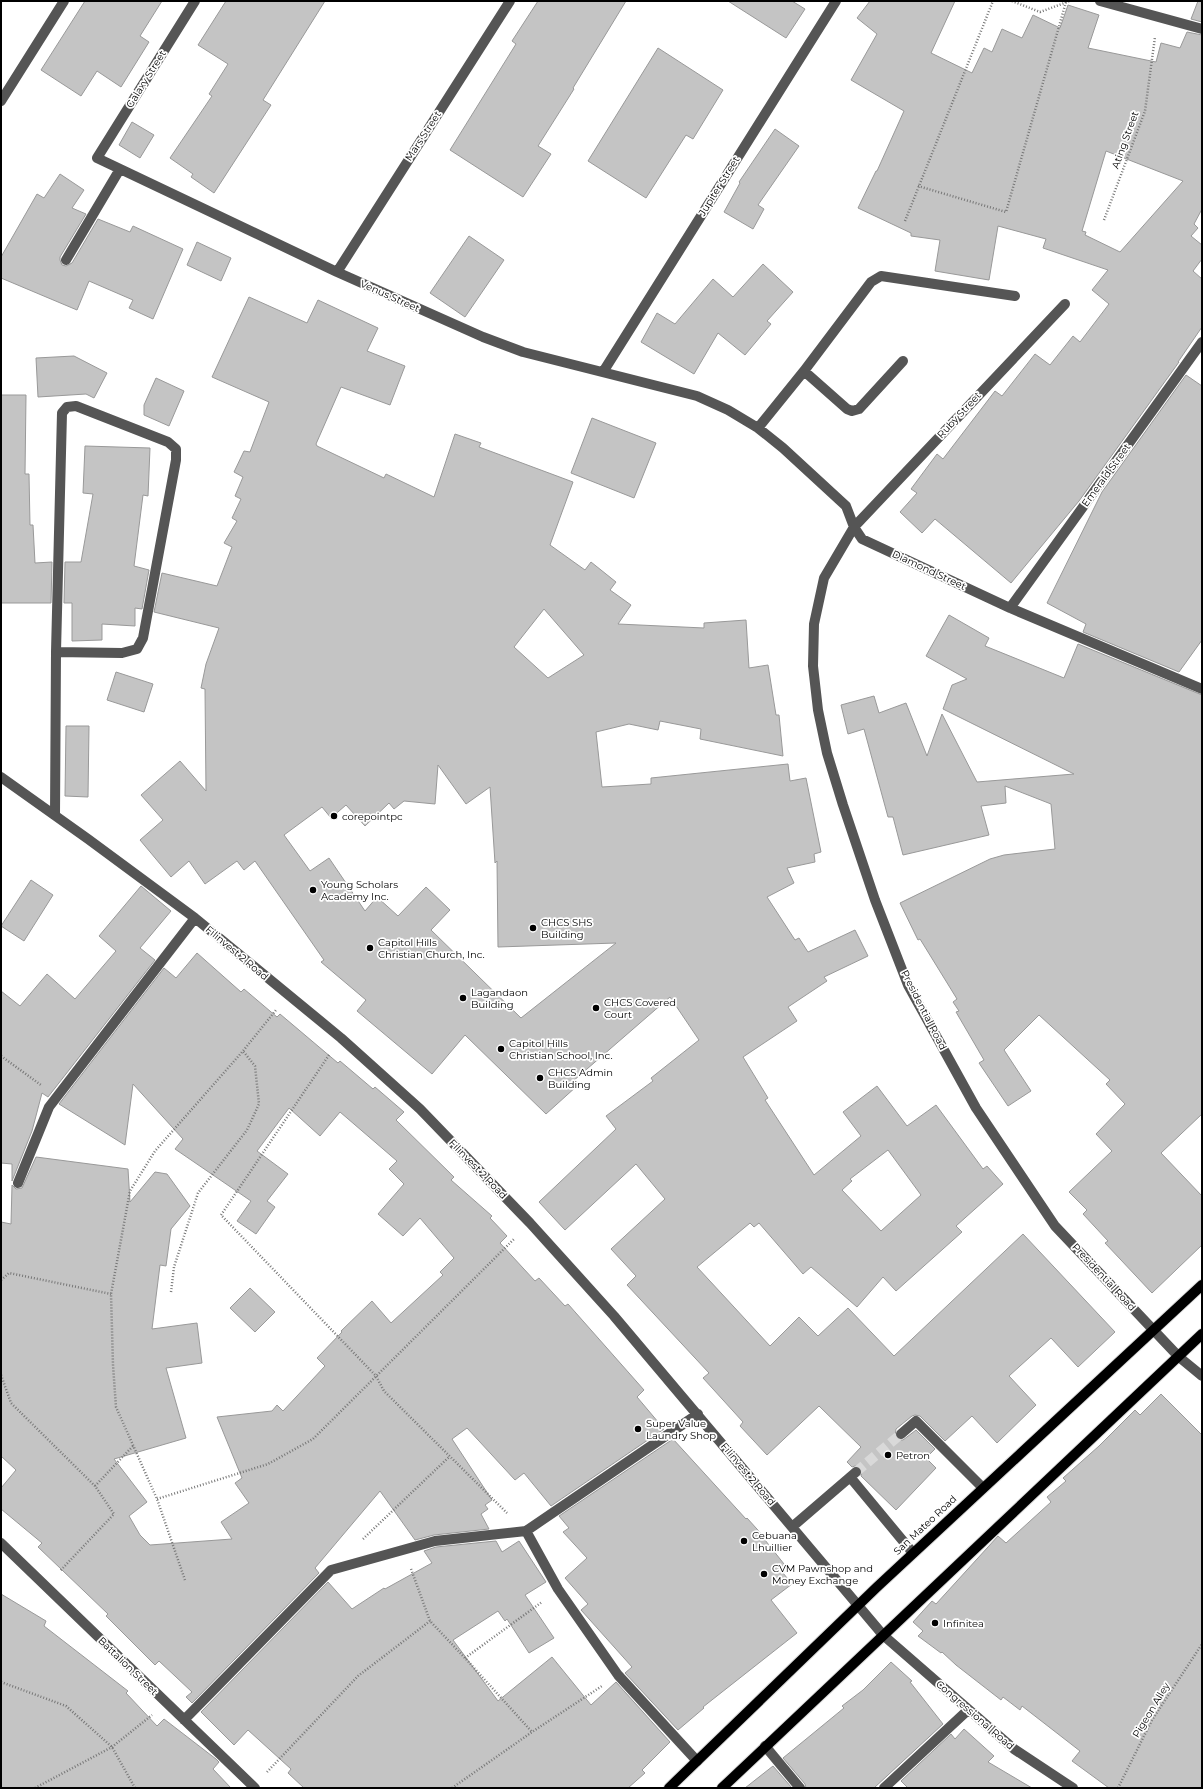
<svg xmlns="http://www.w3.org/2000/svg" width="1203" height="1789" font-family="Montserrat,sans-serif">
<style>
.building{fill:#c4c4c4;stroke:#999;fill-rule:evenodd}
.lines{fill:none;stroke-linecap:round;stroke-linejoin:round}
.minor-tunnel{stroke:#d9d9d9;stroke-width:10;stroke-dasharray:10 5;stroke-linecap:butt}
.major-casing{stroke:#dbdbdb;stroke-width:12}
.path{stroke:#777;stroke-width:2.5;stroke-dasharray:1 2;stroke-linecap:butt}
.minor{stroke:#555;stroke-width:10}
.major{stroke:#000;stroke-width:10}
.poi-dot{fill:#000;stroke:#fff;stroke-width:1.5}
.labels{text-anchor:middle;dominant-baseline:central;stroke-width:3.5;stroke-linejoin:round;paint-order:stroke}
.street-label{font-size:10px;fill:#000;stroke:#fff}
.poi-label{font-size:10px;fill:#000;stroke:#fff;text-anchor:start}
</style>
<rect width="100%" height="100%" fill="#fff"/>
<path class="building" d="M85,1H162L140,36L149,42L121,87L97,71L81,96L41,70Z
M226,1H325L263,100L271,105L214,193L191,177L193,174L170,158L212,96L209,94L228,64L198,45Z
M538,1H626L573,88L574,89L538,146L551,154L523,197L450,150L516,44L512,41Z
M728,1H792L805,9L786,38Z
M870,1H955L931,53L972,73L984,48L992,52L1002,29L1022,38L1033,15L1060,28L1068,5L1099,15L1088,48L1156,62L1161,43L1180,48L1187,32L1202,35V209L1194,224L1198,228L1191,236L1202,245V259L1193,271L1202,279V327L1178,362H1179L1079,501L1011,583L935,519L922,533L900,512L917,493L911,489L937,454L943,459L995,391L1002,396L1035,354L1050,365L1073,336L1080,342L1109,304L1092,290L1108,270L1043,248L1046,239L998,226L989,280L935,271L940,240L911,236V233L858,208L876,171H877L904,111L851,80L877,34L857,18ZM1106,151L1183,181L1120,252L1085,235L1086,232L1082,231Z
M1198,1H1202V22L1191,19Z
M658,48L723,90L693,139L686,135L646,198L588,161Z
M132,122L154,135L140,158L119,145Z
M775,129L799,146L758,205L764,209L753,229L724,212L740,183L739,182Z
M60,174L84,190L72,208L86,214L60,257V260L62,265L66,266L72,263L98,219L130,232L133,226L183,249L153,319L129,308L133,300L89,281L77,310L1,278V257L37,194L44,198Z
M469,236L504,260L465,317L430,293Z
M197,242L231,258L221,281L187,265Z
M763,264L793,292L767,321L771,324L745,355L718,333L694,374L641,342L657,313L675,324L713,279L733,297Z
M249,297L307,323L318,300L378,328L367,351L405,366L390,405L341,387L316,444L317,446L384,478L386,474L434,497L455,434L481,443L479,447L573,482L550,545L585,570L591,562L616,582L610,590L631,605L618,624L704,628V623L746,620L749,668L768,665L776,715H779L783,756L700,739L701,729L660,721L658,730L629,724L596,732L602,787L651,784V778L788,764L790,781L806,778L821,852L814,854L815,862L787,868L794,883L767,897L795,940L799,938L808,952L855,930L868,956L824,977L827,981L788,1007L797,1021L743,1057L768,1098L765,1100L814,1175L861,1136L843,1112L877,1086L907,1126L936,1105L983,1169L987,1166L1003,1184L956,1226L962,1232L896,1291L883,1277L857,1307L811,1267L803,1274L759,1223L754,1227L750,1223L697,1267L770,1346L799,1317L818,1336L848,1308L894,1356L1023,1234L1115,1332L1078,1367L1051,1338L1009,1376L1036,1405L997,1443L972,1416L945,1441L920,1416L915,1415L912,1416L896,1429L895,1436L899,1440H903L916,1430L935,1449L926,1458L936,1468L896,1510L861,1476L862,1471L861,1468L855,1466L852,1467L847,1462L861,1447L819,1406L767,1455L740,1426L743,1422L703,1378L709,1373L627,1285L636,1276L611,1249L665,1199L636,1164L565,1230L539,1202L616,1129L606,1116L653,1081L651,1078L699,1040L670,997L572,1082L577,1086L546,1114L465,1035L432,1074L357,1011L366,1000L321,962L324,960L255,861L244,870L237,861L205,884L189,861L171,877L140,840L163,820L141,795L180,761L206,791L205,689L201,688L206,664L219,628L154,612L162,573L217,586L232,547L224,543L237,521L232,518L241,499L235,496L243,477L234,472L244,451L250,452L269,402L212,377ZM544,609L584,655L548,678L514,647ZM438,765L466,804L490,787L495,863L497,861L498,947L616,943L521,1018L431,930L450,910L426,887L398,916L377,897L365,911L329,858L310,871L284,835L322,807L331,818L346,805L365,826L389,803L394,809L404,801L435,804ZM888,1150L921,1195L881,1231L842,1190L852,1181L850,1179Z
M74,356L107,373L94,398L86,394L38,397L36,358Z
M1186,375L1202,386V640L1179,672L1083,632L1086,624L1047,603L1102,492Z
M156,378L184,391L169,426L144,415V405Z
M1,395H26L25,474H29L30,525H33L35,563L52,562L51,603H1Z
M592,418L656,443L634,498L571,473Z
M85,446L150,448L148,496L143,495L134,566L149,570L142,609L135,608V626L102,624V640L72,641V603H64L65,562H81L93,494L83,493Z
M949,615L989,638L985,646L1064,678L1078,644L1202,695V1114L1161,1153L1202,1196V1245L1152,1293L1105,1243L1108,1241L1083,1214L1087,1210L1069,1192L1112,1151L1096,1134L1125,1104L1106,1084L1110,1080L1039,1015L1004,1050L1031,1091L1008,1106L979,1063L984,1060L956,1012L959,1011L953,1002L957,999L920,939L918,940L900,903L990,859L1004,855L1055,849L1051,804L1005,786L1006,803L981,806L989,835L903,855L893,817H888L864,729L848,734L841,705L874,696L879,713L906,703L927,756L942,714L977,782L1074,774L943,709L952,685L967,679L926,656Z
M116,672L153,684L144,712L107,700Z
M66,726H89L88,797L65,796Z
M31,880L53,895L24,941L1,926Z
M141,886L171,911L140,948L155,960L48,1097L42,1093L32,1131L12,1181V1164L1,1163V991L20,1006L47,974L75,999L116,951L99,936Z
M197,953L241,992L244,989L277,1017L280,1014L338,1063L340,1061L373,1089L375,1087L404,1112L396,1120L454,1177L451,1180L492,1216L490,1218L507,1236L500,1243L535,1281L539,1278L565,1306L568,1304L644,1390L637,1397L664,1429L551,1506L524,1473L515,1480L467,1428L452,1439L492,1500L485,1505L488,1509L481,1514L489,1529L434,1535L415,1540L380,1491L315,1568L319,1573L192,1703L186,1697L192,1692L159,1661L155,1665L106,1616L108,1614L38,1547L42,1543L1,1509V1488L16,1470L1,1456V1222L11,1224L12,1185L16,1189L22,1188L36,1157L128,1169L130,1202L155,1172L167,1174L190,1206L171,1229L166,1266L160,1265L152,1329L197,1323L202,1363L166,1368L186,1438L114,1459L147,1502L129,1516L140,1535L150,1545L232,1539L221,1522L249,1503L235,1483L242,1478L217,1417L272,1411L277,1405L283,1411L325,1366L317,1358L342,1332L341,1331L372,1301L391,1323L443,1275L440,1272L454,1258L420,1218L403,1236L378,1214L404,1184L389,1169L397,1161L340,1112L320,1136L289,1108L257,1151L288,1174L267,1201L275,1207L256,1234L237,1221L251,1201L175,1149L183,1139L133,1084L125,1145L59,1104L164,968L176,978Z
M250,1288L275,1312L255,1332L230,1308Z
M1161,1394L1202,1435V1788H1109L1072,1761L1080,1751L1022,1706L1020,1710L1003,1697L1001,1700L956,1665L942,1652L941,1653L918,1636L923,1631L913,1622L932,1601L936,1604L998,1536L1006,1543L1051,1502L1047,1497L1066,1481L1063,1478L1099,1446L1135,1410L1140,1415Z
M673,1439L746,1519L747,1518L766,1539L765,1540L788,1569L783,1573L792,1584L771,1600L797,1633L703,1707L704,1708L678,1730L625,1673L632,1667L581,1610L588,1604L565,1578L587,1558L563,1532L569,1528L559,1516Z
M496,1541L502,1552L519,1541L546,1582L525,1595L554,1638L529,1653L507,1619L505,1621L498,1611L453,1640L498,1701L552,1657L591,1705L616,1682L670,1742L642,1770L645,1773L628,1788H304L288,1773L291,1769L248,1730L234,1745L201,1712L328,1582L352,1609L384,1588L385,1589L432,1563L424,1551L436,1547Z
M1,1594L46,1621L44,1626L128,1691L126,1693L157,1726L164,1719L216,1759L219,1762L213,1769L231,1788H1Z
M891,1662L912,1681L910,1682L943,1724L874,1788H806L805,1784L783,1758L844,1708L842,1706L863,1690Z
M964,1729L994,1756L988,1762L1032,1788H908L901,1781L951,1734L955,1739Z
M773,1766L792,1788H745Z"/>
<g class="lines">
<path class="minor-tunnel" d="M856,1472L901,1434"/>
<g class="major-casing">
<path id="major" d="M669,1788L877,1587L1202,1285
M722,1788L1202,1334"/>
</g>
<path class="path" d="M1012,1L1040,12L1070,1
M918,186L1006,212L1066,2
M1104,220L1145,111L1155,37
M905,221L993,1
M329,1055L221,1215L376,1376L384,1391L507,1513
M1,1056L41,1085
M1,1280L9,1273L111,1294
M171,1292L174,1267L198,1193L247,1130L259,1104L255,1066L243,1051
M1,1375L11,1403L95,1486L114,1514L60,1571
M95,1486L133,1446
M157,1499L268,1464L313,1439L515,1238
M363,1539L449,1457
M411,1569L430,1621L465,1658L532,1732
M185,1580L157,1499L116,1407L113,1365L111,1294L130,1191L155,1151L243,1051L276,1010
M465,1658L542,1602
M1,1682L66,1706L112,1747L135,1788
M267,1772L358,1676L430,1621
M35,1788L112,1747L152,1715
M452,1788L532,1732L602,1686
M1118,1788L1152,1720L1202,1644"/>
<path class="minor" d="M195,1L97,158L337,272L483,337L523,352L697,396L728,410L758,428L783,448L846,506L854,527L862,539L1010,608L1202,689
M1100,1L1202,29
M1,101L64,1
M66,260L120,169
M337,272L510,1
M1065,304L854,527L824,578L814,624L813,666L818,710L827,753L843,805L875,900L908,985L976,1108L1055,1226L1179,1357L1202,1376
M804,371L847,409L852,411L859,409L903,361
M603,372L836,1
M758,428L804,371L871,282L881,276L1015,296
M1010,608L1202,342
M1,777L88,839L195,918L341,1038L420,1109L530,1223L614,1316L883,1635L1014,1749L1073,1788
M55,815L56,652L62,413L67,407L76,406L168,442L176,449V460L143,638L137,649L122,653L56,652
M18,1183L49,1107L195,918
M901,1434L916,1421L983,1488
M850,1477L913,1553
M792,1527L856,1472
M526,1531L558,1589L618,1675L697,1761
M1,1543L255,1788
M184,1720L331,1570L435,1541L526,1531L698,1414
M765,1746L800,1788
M884,1788L968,1710"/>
<use href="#major" class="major"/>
</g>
<g class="poi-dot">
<circle cx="334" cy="816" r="4"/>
<circle cx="313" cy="890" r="4"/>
<circle cx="533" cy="928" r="4"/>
<circle cx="370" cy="948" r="4"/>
<circle cx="463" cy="998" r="4"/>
<circle cx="596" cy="1008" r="4"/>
<circle cx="501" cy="1049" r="4"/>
<circle cx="540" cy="1078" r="4"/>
<circle cx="638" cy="1429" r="4"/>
<circle cx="888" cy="1455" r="4"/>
<circle cx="744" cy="1541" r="4"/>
<circle cx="764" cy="1574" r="4"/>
<circle cx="935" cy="1623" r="4"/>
</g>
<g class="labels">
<g class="street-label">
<text transform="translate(146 79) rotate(-58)">Galaxy Street</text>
<text transform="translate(423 136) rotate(-57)">Mars Street</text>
<text transform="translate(1125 140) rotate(-70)">Ating Street</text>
<text transform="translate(719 186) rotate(-58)">Jupiter Street</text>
<text transform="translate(390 296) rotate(24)">Venus Street</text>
<text transform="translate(959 415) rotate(-47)">Ruby Street</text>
<text transform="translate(1106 475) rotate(-54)">Emerald Street</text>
<text transform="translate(929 570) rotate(25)">Diamond Street</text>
<text transform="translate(237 953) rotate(40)">Filinvest 2 Road</text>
<text transform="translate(924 1010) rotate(63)">Presidential Road</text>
<text transform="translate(478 1169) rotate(46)">Filinvest 2 Road</text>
<text transform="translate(1104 1277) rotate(47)">Presidential Road</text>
<text transform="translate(748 1474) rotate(50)">Filinvest 2 Road</text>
<text transform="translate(925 1525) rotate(-43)">San Mateo Road</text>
<text transform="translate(128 1666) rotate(44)">Battalion Street</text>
<text transform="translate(1151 1710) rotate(-59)">Pigeon Alley</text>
<text transform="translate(975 1715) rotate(41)">Congressional Road</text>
</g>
<g class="poi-label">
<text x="342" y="816">corepointpc</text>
<text x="321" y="884">Young Scholars<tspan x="321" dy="12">Academy Inc.</tspan></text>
<text x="541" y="922">CHCS SHS<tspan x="541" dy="12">Building</tspan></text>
<text x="378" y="942">Capitol Hills<tspan x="378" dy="12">Christian Church, Inc.</tspan></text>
<text x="471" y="992">Lagandaon<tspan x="471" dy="12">Building</tspan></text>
<text x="604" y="1002">CHCS Covered<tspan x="604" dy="12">Court</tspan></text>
<text x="509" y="1043">Capitol Hills<tspan x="509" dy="12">Christian School, Inc.</tspan></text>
<text x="548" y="1072">CHCS Admin<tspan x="548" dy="12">Building</tspan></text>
<text x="646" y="1423">Super Value<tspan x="646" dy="12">Laundry Shop</tspan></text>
<text x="896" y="1455">Petron</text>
<text x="752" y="1535">Cebuana<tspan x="752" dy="12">Lhuillier</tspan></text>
<text x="772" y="1568">CVM Pawnshop and<tspan x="772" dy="12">Money Exchange</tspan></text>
<text x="943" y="1623">Infinitea</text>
</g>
</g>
<rect width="1203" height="1789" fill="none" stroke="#000000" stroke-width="4"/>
</svg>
